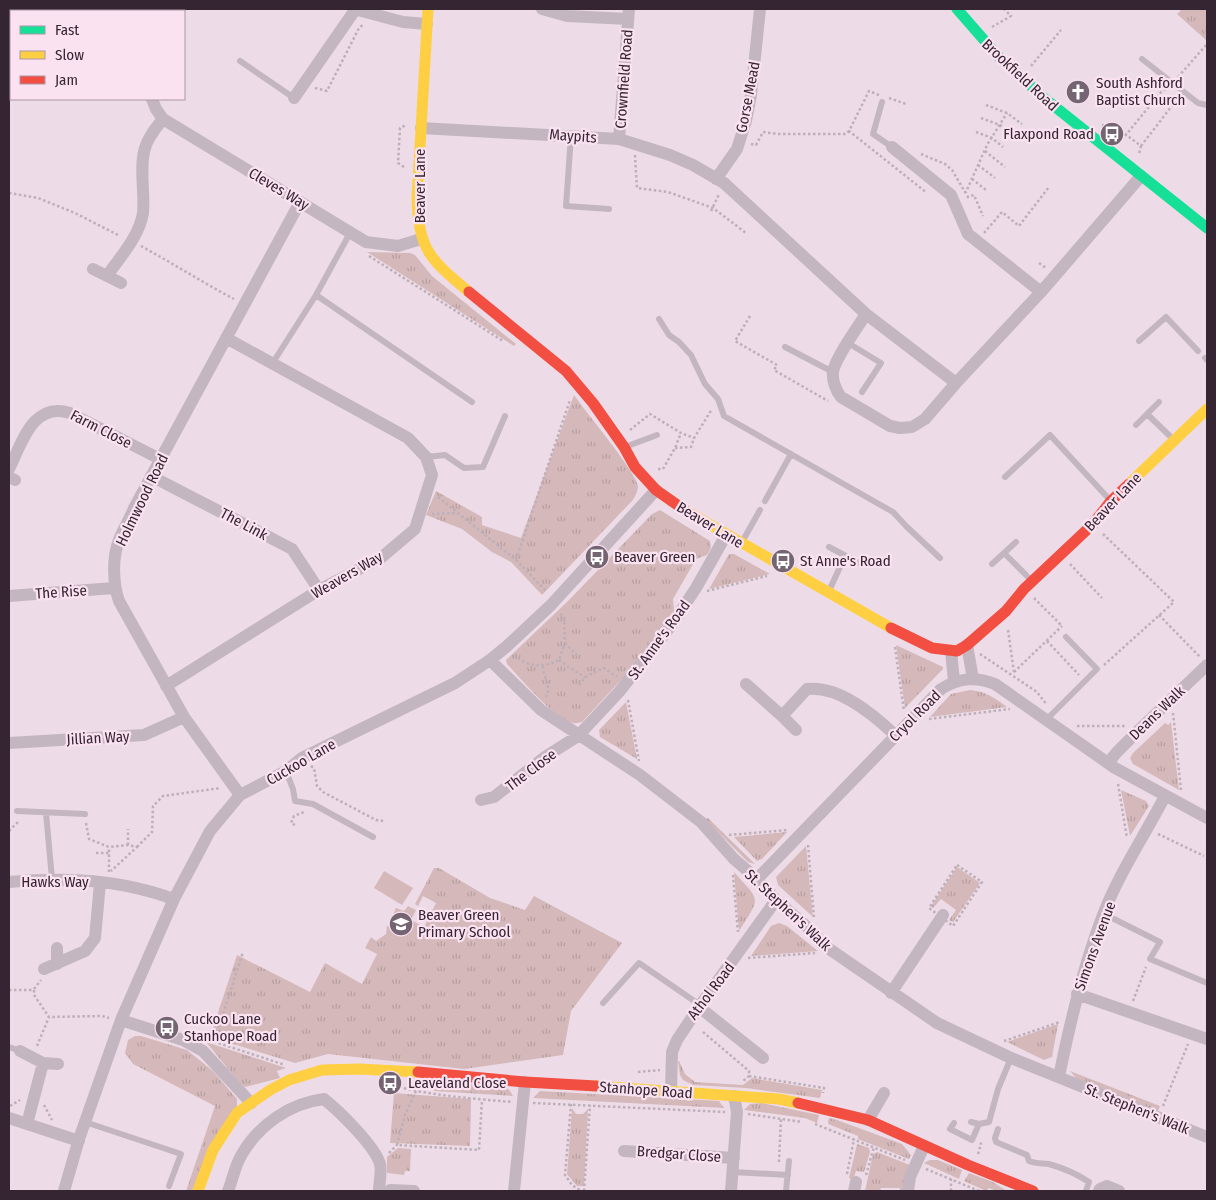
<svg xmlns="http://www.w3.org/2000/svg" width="1216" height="1200" font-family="'Fira Sans Condensed',sans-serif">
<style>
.grass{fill:url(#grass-tufts)}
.garden{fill:#d5b9ba}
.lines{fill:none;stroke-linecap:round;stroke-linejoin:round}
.path{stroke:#bdafb9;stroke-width:2.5;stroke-dasharray:2.5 2.5;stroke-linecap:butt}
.lane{stroke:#c4b6c0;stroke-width:6}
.street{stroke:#c4b6c0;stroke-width:12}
.fast{stroke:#16e098;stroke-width:11}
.slow{stroke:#ffcf43;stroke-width:11}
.jam{stroke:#f24e42;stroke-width:11}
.labels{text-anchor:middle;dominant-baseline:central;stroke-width:4.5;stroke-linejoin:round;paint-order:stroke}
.street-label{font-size:15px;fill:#352533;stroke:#fae2f1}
.poi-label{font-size:15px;fill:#352533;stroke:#fae2f1;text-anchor:start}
</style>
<defs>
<pattern id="grass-tufts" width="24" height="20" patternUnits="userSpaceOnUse" patternTransform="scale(1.25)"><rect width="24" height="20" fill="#d5b9ba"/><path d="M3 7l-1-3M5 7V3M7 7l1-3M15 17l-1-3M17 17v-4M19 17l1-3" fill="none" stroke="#b79fa0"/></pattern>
</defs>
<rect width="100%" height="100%" fill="#eddce7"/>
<path class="grass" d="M1182,9H1207V41L1177,14Z
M367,252L410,253L415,255L432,276L516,344L514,346Z
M574,395C585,411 636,472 638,486C638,491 635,497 632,501L542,595L511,562L492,552L462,529L426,515L436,491L482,517V525L521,538Z
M660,510L710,541L711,548L707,555L696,559L673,599L674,610L634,666L582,722C578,723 574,724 570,722C553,717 520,678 507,664L506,660L569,600L652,514Z
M729,554H734L770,574L709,589Z
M896,645L943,667V669L905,708Z
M970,690C985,691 995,698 1007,707L930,717L951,694Z
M626,702L637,759L600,737L599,730Z
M1171,722L1179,790L1133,764L1130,758L1133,753L1165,723L1168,725Z
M1121,790L1146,801L1149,806L1130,836Z
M708,818L755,864L748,862L705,819Z
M787,832L762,859L757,861L734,837Z
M806,846L813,917L778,885L776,877Z
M957,867L980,883L953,922L949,920L956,910L941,899L933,908L931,906Z
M434,868H439L490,898L525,910L534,896L622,943L571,1011L563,1055L464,1069L328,1054L295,1063L210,1037L237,955L310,992L325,963L362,984L377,954L365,948L371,937L376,941L386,934L387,926H391L394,922L392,917L396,908L404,911L408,906L416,910L411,920L424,927L436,903L423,896L418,906L415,904Z
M734,872C761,902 761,896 739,931Z
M779,923L787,926L818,951L751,956L771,926Z
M1058,1024L1052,1057L1044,1060L1007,1042Z
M135,1036H141L187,1050L213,1071L237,1099V1108L192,1191H186L215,1106L133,1064L125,1053L128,1040Z
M206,1042L286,1068L277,1071L280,1078L245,1087L238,1081Z
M678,1061H679L685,1074L695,1082L743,1085L752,1078L822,1090L820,1098L746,1088L693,1085L683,1080L680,1075Z
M1070,1071L1160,1106L1158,1111L1076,1078Z
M430,1081L505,1086L510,1091L513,1096L434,1091Z
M540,1091L719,1101L724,1108L533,1098Z
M394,1093L471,1099L470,1146L390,1143Z
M762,1103L819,1115L817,1123L805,1118L744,1110L750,1104Z
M572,1108L576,1114H583L588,1109L584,1186H577L567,1174Z
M829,1118L837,1120L902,1144L911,1155L909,1159L858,1139V1136L828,1124Z
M857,1144L869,1148L870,1152L864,1172L856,1171L853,1180L849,1178Z
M398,1148L411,1149L410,1171H405L404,1175L387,1173V1157Z
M877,1152L910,1165L903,1191H899L900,1188H881L880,1191H865L873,1154Z
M930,1160H938L962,1170L959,1179L924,1163Z
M969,1173L993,1182L1007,1191H996L989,1188L986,1191L964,1181Z"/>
<path class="garden" d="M384,871L413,888L402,905L374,888Z"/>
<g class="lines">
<path class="path" d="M992,27L1011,16L1004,9
M1031,66L1061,30
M1178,77L1207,44
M315,88L327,91L359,28L364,24
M879,95L869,91L849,131L927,193
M889,98L906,104
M986,105L1007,113L1022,124
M981,118L1000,125L1012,136
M1102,125L1117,128L1141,146L1139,154
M976,132L992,138L1003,147
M1125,136L1161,92L1167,88
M751,144L756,145L763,132L778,134H846L849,131
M1141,146L1178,98
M985,151L1005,167
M921,154L945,164L952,170L968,197L974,195L983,216
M635,155L637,188L668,192L713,208L746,233
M978,165L995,178
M404,167L398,163L400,128L406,125
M972,179L986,190
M964,192H966L987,145L1007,113
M9,193L38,198L75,213L120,236
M711,211L719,194
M984,233L1002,212L1019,226L1049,187
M141,246C172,263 202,282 234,299
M369,256L503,341
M1039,263L1046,268
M750,316L735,341L777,365L774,370L828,401
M630,430L650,414L681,433L694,438
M675,448L691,447L694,438L712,409
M658,469H663L675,448L681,433
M438,497L516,560L547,592
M432,514L456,513
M1103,534L1174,602L1104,665
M516,560L570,400
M1070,564L1102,598
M707,591L767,576
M1034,598L1062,626
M1159,615L1200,657
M1008,630L1014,672
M1047,641L1079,675
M565,643L579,657
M895,647L904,711
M980,654L1037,692L1047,705
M514,655C527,667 544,668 559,660L565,643L564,617L559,613
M559,660C567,667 577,671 585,678
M543,666C543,678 552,685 546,697
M1014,672L1062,626
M579,685L587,676L604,668L617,677
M628,700L639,761
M1173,713L1181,790
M929,719L1010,709
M1077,726H1126
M311,766L314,768L317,786L323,792L376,820L384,821
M1118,784L1127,838
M86,823L89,839L109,847L128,845L137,847L111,871
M295,825L291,823L294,816L304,812
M9,831L18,822V820
M1158,834L1204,856
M729,835L788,830
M128,845V829
M808,845L814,917
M137,847L152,832L153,806L163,796L221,788
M96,853H110
M957,865L982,882L953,926L929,908Z
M109,872V847
M733,875L738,932
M748,958L815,953
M34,989L41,980
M9,990H34V995L49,1017L102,1016L109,1018
M1133,1001L1146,967
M703,1032L749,1071V1076L743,1081
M209,1040L285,1065
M1004,1041L1060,1022
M214,1042L243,952
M37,1046L49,1017
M638,1072L660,1070
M749,1076L824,1088L823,1093
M399,1087C436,1096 475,1099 513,1102
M416,1091L405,1115L397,1145L479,1150L482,1100
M533,1103L725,1112
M571,1104L565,1175L572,1185L581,1191
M44,1105L52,1120
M10,1106L20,1100
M1163,1106L1188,1044
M748,1114L802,1122
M815,1124L905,1160
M389,1153L397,1145
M978,1154L981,1144L980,1143
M779,1162L781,1118
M926,1169L979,1191
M847,1174L854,1139
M866,1175L874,1147
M584,1191L590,1105
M951,1191V1179"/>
<path class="lane" d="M1142,59L1198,103L1207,105
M240,61L294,98
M882,102L873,134L892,147
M571,136L566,206L609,209
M316,295L472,402
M659,319L669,335L679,342L691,355L705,384L718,399L724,416L893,512L907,527L940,558
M1139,341L1166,317L1198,351
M848,343L881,363L862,392
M785,347L833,372
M1205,358L1207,360
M272,364L316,295L350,233
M1147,414L1173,439
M1136,425L1159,402
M625,447L657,435
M426,457L445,455L464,468L483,467L505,416
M1005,477L1050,435L1109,499
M765,501L791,454
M742,542L760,510
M829,547L861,564
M1004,553L1031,580
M992,564L1016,542
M829,591L845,556
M1046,720L1097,669L1066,637
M286,771L293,789L295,801L313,804L373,837
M17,811L85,814
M46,813L52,879
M1104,914L1160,942L1150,959L1207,983
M603,1003L639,963L700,1005
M9,1047L20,1051
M85,1122L181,1154L169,1186
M971,1122L979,1124L989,1122L998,1089L1011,1058
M954,1123L950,1129L972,1140L979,1124
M998,1129L995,1138L996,1142L1027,1155L1029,1161C1036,1164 1042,1163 1049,1164C1063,1168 1077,1174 1089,1182L1086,1191
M732,1172L788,1175
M786,1191L789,1161"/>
<path class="street" d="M354,9L403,22L427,24
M542,9L567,16L628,19
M156,11L157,9
M294,98L355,10
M152,99L156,109L163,119L366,242L398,246L421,239
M421,128L619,139L670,155L693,165L724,183L866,314L956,383L1041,292L1141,176
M619,139L629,9
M892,147L951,195L968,234L1041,292
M716,179L737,149L746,121L751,95L760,9
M93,269L121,283
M107,276C120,257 139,237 143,213C145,194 139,166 145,148C148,137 156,128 163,119
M866,314C858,327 835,358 833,372C832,380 836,391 841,397L890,426L900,428L912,427L925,419L956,383
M9,469C22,443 33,401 70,413L162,460
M151,476L292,549L319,590
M9,477L15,480
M9,596L114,588
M967,645L973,679
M951,651L954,681
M490,660L541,710L640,775L701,822L734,859L757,879L776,900L814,933L822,944L937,1023L1011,1058L1207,1137
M746,684L782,716L807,689C839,685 874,715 895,735
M166,686L319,590L382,557L415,529L432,475L426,457L408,438L226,338
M782,716L796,730
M9,743L144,735L184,717
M1108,763L1117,752L1141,728L1207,665
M240,795L184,717L119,601C113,584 112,558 119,540C123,529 130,519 134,508L300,202
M481,800L494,797L545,757L578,736L619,692L670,627L696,588L726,535
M757,879L941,689C959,678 975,676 995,684L1115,768L1207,818
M9,882C53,878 101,878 144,890C154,892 164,896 174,899
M57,948V964
M44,969L85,951L95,938L100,883
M891,993L943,915
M1077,994L1207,1039
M699,1007L763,1058
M121,1020L183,1040L203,1051L251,1103
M20,1051L43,1063
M1059,1077C1070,1022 1083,967 1103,915C1119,873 1145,835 1165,796
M671,1091L672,1052L677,1040L699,1007L776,900
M9,1118L79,1141
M868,1120L884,1093
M27,1124L43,1063L58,1064
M624,1151L734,1158
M390,1190L414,1191
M64,1191L79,1139L121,1020L174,899L210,831L240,795L286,771L302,758L455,683L490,660L506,647L551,605L656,490
M228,1191C233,1179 235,1165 242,1154C259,1125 290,1103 324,1099C339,1111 375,1146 380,1164C382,1172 379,1183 379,1191
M514,1191L525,1082
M731,1191L737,1112L734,1096
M854,1191L856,1182
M908,1191L910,1177L924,1146
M1099,1191L1100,1189L1107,1186L1119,1191"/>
<path class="fast" d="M957,9L998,56L1044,98L1207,228"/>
<path class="slow" d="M428,9L417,198C418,250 431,260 469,292
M1129,484L1207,409
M686,511L891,628
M596,1086L779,1099L798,1103
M198,1191L213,1150L237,1113L270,1090L289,1080L322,1070L359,1069L418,1072"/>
<path class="jam" d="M469,292L566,371L593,403L624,447L635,467L656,490L686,511
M891,628L932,648L957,651L967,645L1006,611L1024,589L1093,524L1111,501L1129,484
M418,1072L525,1082L596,1086
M798,1103L868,1120L968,1165L1033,1191"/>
</g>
<defs>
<g id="church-disc" transform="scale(1.25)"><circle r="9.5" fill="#756572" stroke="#fae2f1"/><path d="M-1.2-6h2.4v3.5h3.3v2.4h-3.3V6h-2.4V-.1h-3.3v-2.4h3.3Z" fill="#fff"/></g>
<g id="bus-disc" transform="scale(1.25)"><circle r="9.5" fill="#756572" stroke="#fae2f1"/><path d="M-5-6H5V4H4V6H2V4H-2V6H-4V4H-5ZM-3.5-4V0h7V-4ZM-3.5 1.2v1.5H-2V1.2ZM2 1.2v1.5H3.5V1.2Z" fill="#fff"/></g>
<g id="school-disc" transform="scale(1.25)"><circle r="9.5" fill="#756572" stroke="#fae2f1"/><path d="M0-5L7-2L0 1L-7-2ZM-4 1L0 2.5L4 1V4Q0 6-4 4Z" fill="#fff"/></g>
</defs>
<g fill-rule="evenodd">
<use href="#church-disc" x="1078" y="92"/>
<use href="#bus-disc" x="1112" y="134"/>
<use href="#bus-disc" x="597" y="557"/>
<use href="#bus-disc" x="783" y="561"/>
<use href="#school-disc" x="401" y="924"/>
<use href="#bus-disc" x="167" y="1028"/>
<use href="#bus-disc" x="390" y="1083"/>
</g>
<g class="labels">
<g class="street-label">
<text transform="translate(1020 75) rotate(43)">Brookfield Road</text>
<text transform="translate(624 79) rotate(-86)">Crownfield Road</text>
<text transform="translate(748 97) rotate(-79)">Gorse Mead</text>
<text transform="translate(573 136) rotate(4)">Maypits</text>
<text transform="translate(420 186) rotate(-90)">Beaver Lane</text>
<text transform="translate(279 189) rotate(31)">Cleves Way</text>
<text transform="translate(101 429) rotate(27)">Farm Close</text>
<text transform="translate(142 500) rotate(-64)">Holmwood Road</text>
<text transform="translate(1113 502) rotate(-46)">Beaver Lane</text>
<text transform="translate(244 524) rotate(28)">The Link</text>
<text transform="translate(710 525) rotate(31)">Beaver Lane</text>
<text transform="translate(347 575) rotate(-30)">Weavers Way</text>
<text transform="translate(61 592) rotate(-4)">The Rise</text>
<text transform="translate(659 640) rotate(-54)">St. Anne's Road</text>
<text transform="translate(1157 713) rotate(-44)">Deans Walk</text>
<text transform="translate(915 716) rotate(-45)">Cryol Road</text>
<text transform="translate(98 738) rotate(-3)">Jillian Way</text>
<text transform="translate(301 762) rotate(-30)">Cuckoo Lane</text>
<text transform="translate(531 770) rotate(-37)">The Close</text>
<text x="55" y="882">Hawks Way</text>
<text transform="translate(788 910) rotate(43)">St. Stephen's Walk</text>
<text transform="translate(1095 946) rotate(-70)">Simons Avenue</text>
<text transform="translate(711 991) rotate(-53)">Athol Road</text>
<text transform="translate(646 1090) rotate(4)">Stanhope Road</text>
<text transform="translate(1137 1109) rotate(22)">St. Stephen's Walk</text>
<text transform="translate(679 1154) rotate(4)">Bredgar Close</text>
</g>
<g class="poi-label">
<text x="1096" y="83">South Ashford<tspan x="1096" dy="17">Baptist Church</tspan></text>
<text x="1094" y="134" text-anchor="end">Flaxpond Road</text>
<text x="614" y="557">Beaver Green</text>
<text x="800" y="561">St Anne's Road</text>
<text x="418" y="915">Beaver Green<tspan x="418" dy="17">Primary School</tspan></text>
<text x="184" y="1019">Cuckoo Lane<tspan x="184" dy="17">Stanhope Road</tspan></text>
<text x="408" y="1083">Leaveland Close</text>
</g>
</g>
<rect width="1216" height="1200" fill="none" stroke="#352533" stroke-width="20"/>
<rect x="10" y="10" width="175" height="90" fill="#fae2f1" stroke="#ab96a5"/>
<rect x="20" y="26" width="25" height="8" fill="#16e098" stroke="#ab96a5"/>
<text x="55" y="35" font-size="15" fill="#352533">Fast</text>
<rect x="20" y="51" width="25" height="8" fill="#ffcf43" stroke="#ab96a5"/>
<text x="55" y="60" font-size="15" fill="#352533">Slow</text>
<rect x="20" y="76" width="25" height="8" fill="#f24e42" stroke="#ab96a5"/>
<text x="55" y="85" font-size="15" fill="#352533">Jam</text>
</svg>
